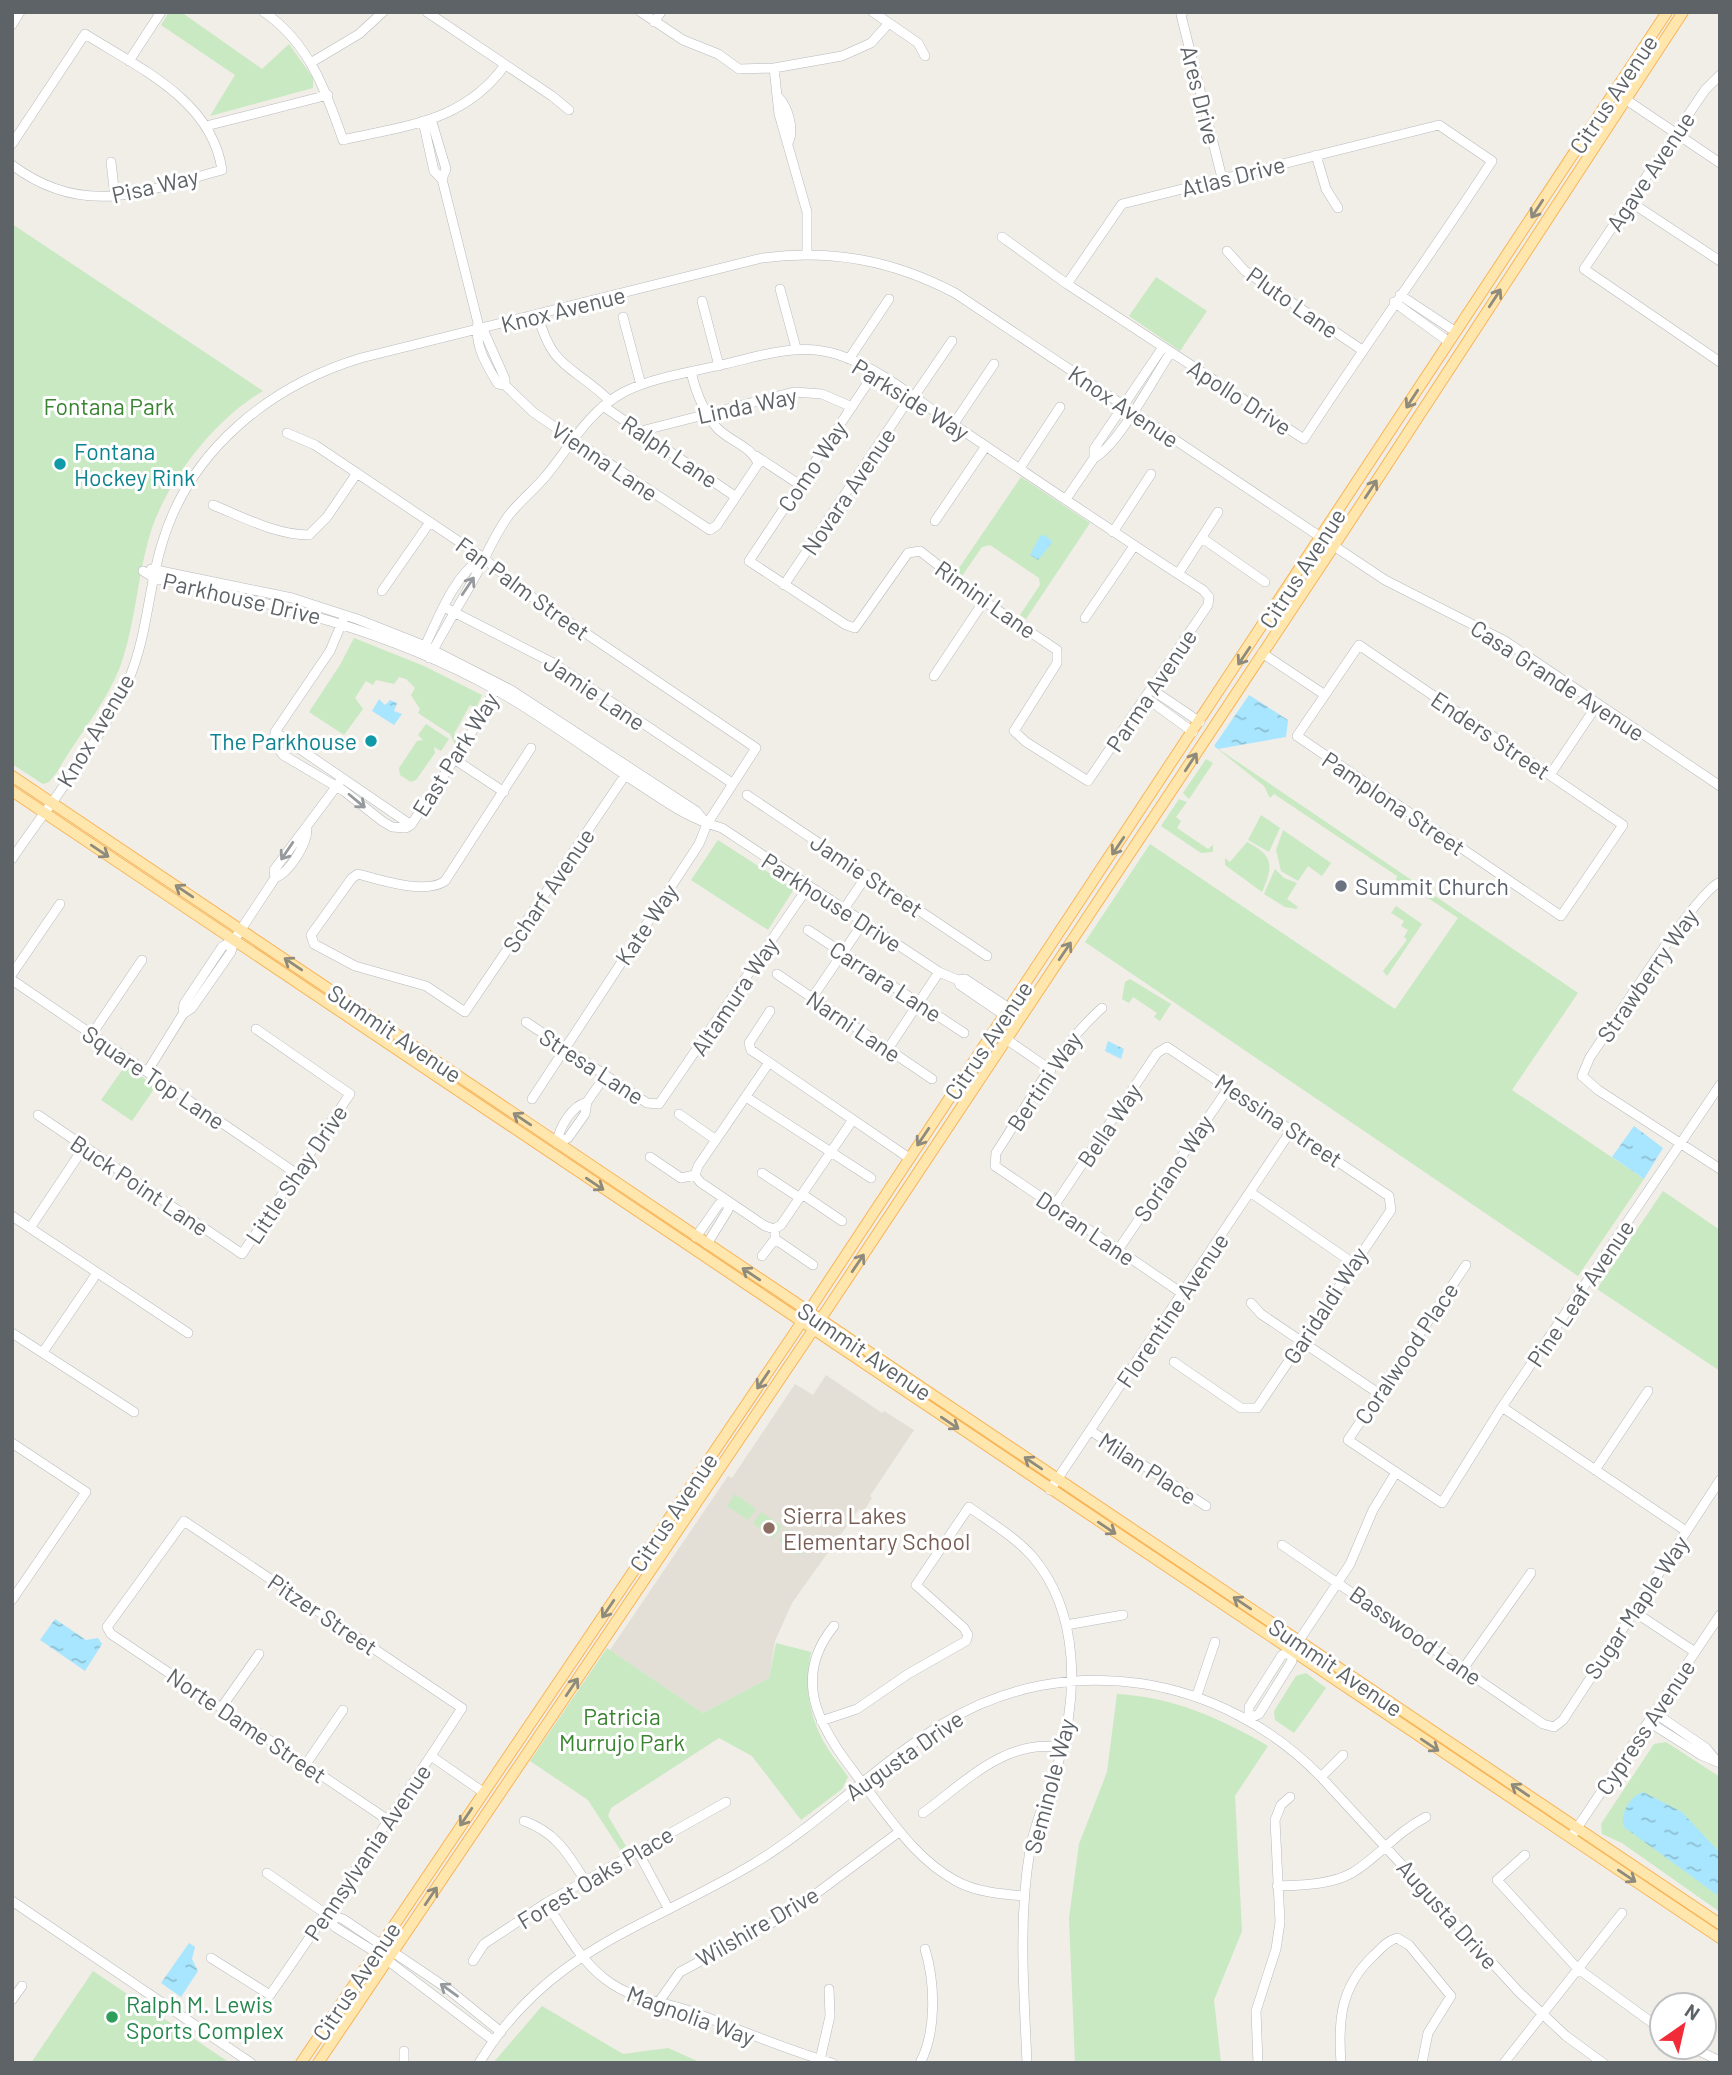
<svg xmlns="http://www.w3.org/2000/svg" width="1732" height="2075" font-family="Barlow,sans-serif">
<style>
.education{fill:#e3dfd7}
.green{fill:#c8e9c2}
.water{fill:url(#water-ripples)}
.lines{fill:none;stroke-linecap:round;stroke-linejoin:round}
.minor-casing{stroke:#b7babd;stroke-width:10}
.major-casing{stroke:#f8b558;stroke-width:12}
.minor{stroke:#fff;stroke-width:9}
.major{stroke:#ffe6ad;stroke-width:10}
.oneway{stroke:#8e8a7c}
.oneway2{stroke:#969a9c}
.culture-dot{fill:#0f9aa8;stroke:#fff;stroke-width:2.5}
.worship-dot{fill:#6b7280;stroke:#fff;stroke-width:2.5}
.education-dot{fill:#8d6e63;stroke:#fff;stroke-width:2.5}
.leisure-dot{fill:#2e9e5b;stroke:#fff;stroke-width:2.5}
.labels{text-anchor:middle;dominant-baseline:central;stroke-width:6;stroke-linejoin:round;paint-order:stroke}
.street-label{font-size:23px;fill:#5e6367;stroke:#fff}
.park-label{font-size:23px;fill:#398430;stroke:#fff}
.culture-label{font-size:23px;fill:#0d838f;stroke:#fff;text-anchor:start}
.worship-label{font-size:23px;fill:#5b616d;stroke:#fff;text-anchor:start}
.education-label{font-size:23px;fill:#785e54;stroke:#fff;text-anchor:start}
.leisure-label{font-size:23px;fill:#27864d;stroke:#fff;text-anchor:start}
</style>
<defs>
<pattern id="water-ripples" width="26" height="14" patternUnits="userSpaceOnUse" patternTransform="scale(1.75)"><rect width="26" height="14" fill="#a8e6ff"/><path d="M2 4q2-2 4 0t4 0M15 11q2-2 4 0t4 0" fill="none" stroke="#8cbed2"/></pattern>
</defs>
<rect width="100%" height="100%" fill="#f1ede7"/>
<path class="education" d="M826,1375L882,1413L884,1411L914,1430L870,1496L872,1498L867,1506L863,1512L859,1509L792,1603L775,1641L769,1678L703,1713L610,1650L728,1476L732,1478L795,1384L813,1395Z"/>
<path class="green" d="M169,12H181L262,69L289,44L313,78V88L210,116L235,75L161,25Z
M12,224L263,391C216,418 168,479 151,531C137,575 136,623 120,667C105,705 77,737 57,772L49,782L43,784L12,764Z
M1156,277L1207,311L1180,351L1129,316Z
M1021,477L1090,523L1026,619L1020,615L1040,585L1039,578L990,545L982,547L962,576L957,571Z
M354,638L424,666L482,695L476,708L470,705L454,734L459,738L455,744L450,734L418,713L420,709L411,695L415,688L406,679L399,677L394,684L376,680L373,685L366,681L355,698L363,709L344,735L309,712L340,665Z
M426,724L449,739L441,751L434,747L435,753L416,780L411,782L400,775L399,768L417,741L423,740L418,735Z
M1214,746L1578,993L1512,1090L1644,1179L1578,1276L1085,942L1150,844L1395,1009L1458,918L1407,884L1403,888L1395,883L1397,876L1274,794L1270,798L1264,786Z
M1206,759L1213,763L1189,799L1183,793Z
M1179,799L1187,802L1176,817L1181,821L1177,828L1208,849L1213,845V852L1201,853L1161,826Z
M1261,815L1280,828L1269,852L1248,840Z
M1283,830L1331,863L1322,876L1308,866L1298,881L1281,871L1276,850Z
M718,840L794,889L768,930L691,880Z
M1247,842C1273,855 1274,865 1262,892L1225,865V858L1230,862Z
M1275,869L1284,878L1297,883L1287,899L1298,907L1296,909L1285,907L1264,894Z
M1396,906L1422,924L1387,976L1383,971L1407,940L1404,937L1408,930L1401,926L1404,921L1391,913Z
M1130,979L1171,1004L1160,1021L1154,1017L1157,1013L1133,997L1129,1003L1122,999L1125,982Z
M125,1066L156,1086L132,1121L101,1100Z
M1663,1191L1720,1230V1371L1597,1289Z
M735,1494L756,1509L748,1520L727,1506Z
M761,1512L782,1526L774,1538L753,1523Z
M787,1529L808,1544L800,1555L779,1541Z
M776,1643L811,1652C804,1687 809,1719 828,1749C834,1759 842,1767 848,1777L842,1789L801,1820L752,1756L719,1738L611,1808L608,1816L627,1848L621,1851L588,1800L530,1761L607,1648L703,1713L769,1678Z
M1306,1673L1326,1688L1294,1733L1275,1720L1274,1711L1296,1676Z
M1117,1694C1173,1697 1220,1718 1268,1746L1235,1796L1242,1931L1214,2000L1221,2063H1075L1069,1918L1079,1844L1107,1772Z
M1666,1742L1720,1777V1912L1622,1843L1602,1834L1601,1824L1654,1744Z
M93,1971L230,2063H31Z
M542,2006L623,2054L668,2048L702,2063H493Z"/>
<path class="water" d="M1044,535L1051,540V544L1038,560L1030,555L1040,536Z
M1249,695L1288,720L1286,737L1218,749L1214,746Z
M379,699L385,705L390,700L397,703L394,711L402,714L394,725L372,711Z
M1108,1041L1124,1049L1121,1059L1105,1051Z
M1634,1126L1663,1148L1644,1179L1612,1157Z
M55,1619L86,1640L98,1638L102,1644L85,1671L40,1640Z
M1643,1792L1682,1812L1720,1853V1897L1624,1827C1619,1815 1630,1796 1643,1792Z
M189,1943L195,1947L192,1959L198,1971L181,1997L161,1983Z"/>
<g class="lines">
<g class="minor-casing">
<path id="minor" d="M264,12C309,43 326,91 343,140C407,125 464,122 505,65
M427,12L552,96L569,110
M641,12L683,40L718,54L739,69L774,68L842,56L871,43L889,23
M873,12L918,43L925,56
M1183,12L1181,15L1222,178
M654,22L661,12
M12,25L20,12
M129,61L161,12
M312,62L359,34L383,12
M774,68L779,114L807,212V254
M1720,75L1705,90L1584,269L1720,362
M779,98C788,107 794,129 789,141
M1625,99L1720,163
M423,121L434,171L442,179L446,169L431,119
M206,126L328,95
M12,144L85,34C139,68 212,100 222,170C144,191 84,219 12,165
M1316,155L1326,189L1338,208
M111,162L115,197
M442,179L478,323C474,345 487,366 498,384L505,385L533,412L572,439L710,530L717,525L758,464C753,447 729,441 717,428C703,411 696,393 691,372
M1629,201L1720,261
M1002,237L1067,284L1304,439C1365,345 1431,255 1492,161L1439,125L1122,204L1067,284
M1227,251L1245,271L1362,350
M780,289L796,348
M1400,295L1456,332
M702,301L719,366
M1394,302L1449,342
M538,315C552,370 573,365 610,401
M623,317L641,385
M482,327L505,379V385
M849,359L889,299
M913,398L952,341
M603,406L736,497
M953,425L994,364
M641,431L794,392L822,394L852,407
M287,433L315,445L482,557L529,595L756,748L707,824L699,844L532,1099
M756,456L800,485
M1094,458V449L1163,347
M1020,468L1060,407
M1066,499L1094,458C1118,446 1154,377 1171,352
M213,505C243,517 276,535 309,535L327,517L357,473
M935,521L986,446
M1113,532L1151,474
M1202,538L1265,582
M151,569L292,598L357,619L425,646L511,690L696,811L706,823
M143,571L154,578C273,603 389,630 496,690C544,717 588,750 634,781C665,801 686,818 722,828L939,972L958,980L965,979L1009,1008
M1178,574L1218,512
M784,585L911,396
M382,591L430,522
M444,607L553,663L732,783
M344,618L330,651L275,732L274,742L283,755L344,791L382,821L392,827L406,828L411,825
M1085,618L1134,546
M1359,645L1623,825L1561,916L1297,736Z
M424,648C439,617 452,579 481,558
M1262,653L1325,695
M429,658C444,629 461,602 476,575C487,554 495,534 509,515C520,501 534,490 545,477C571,446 587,412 624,392C654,377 692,372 725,364C764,355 800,342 839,355C882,369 919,402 956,426C1038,481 1120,537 1203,590L1209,597L1208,605L1088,781L1026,742L1014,731L1057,663V650L984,601L920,551L908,553L855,628L846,625L749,561L875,372
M934,676L984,601
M1151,689L1200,722
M1145,697L1193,732
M275,732L411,825
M531,748L445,881C426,895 380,880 358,874L352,878L311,935L314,944L355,966L426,986L465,1012L630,768
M454,759L504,792
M1550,775L1597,705
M747,795L987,956
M411,825L469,737L497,686
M12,859C49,804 102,740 128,681C147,638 148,591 161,547C188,451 269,386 361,358L762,258C831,249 892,260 955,293L1385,580L1505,641L1720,786
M275,878L274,870L339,783
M1720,882C1695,893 1612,1026 1590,1057L1582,1076L1598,1090L1720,1169
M844,909L867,875
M808,930L964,1033
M12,974L60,904
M777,974L932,1079
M12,980L297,1174
M958,980L960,985L1004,1015
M812,998L863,923
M1102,1008C1058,1047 1028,1104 996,1153L995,1166L1183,1294
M770,1011L749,1043L751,1050L909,1158
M183,1014L184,1004L222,947L234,940
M526,1022L647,1103L659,1104L808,887
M92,1034L142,960
M1006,1039L1051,1070
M888,1049L939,972
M768,1064L698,1166L695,1175L700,1182L765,1226L774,1229L781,1225L852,1121
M147,1072L183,1014L192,1008L231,952L234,940L275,878C290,872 307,844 307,829
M746,1097L871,1178
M679,1114L716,1140
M38,1115L242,1254L350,1094L256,1029
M557,1143L568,1138L585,1114L587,1102L605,1076
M557,1143C559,1127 572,1106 587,1102
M650,1157L681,1178L695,1175
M762,1173L800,1198
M1250,1192L1353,1263
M802,1194L842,1221
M1054,1206L1157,1053L1167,1047L1389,1196L1391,1210L1257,1408H1241L1174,1362
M12,1216L188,1333
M30,1228L84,1147
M696,1237L719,1204L728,1201V1210L707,1244
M775,1239L813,1265
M1118,1250L1229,1087
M762,1256L775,1239V1234
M1466,1265L1348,1440L1442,1503L1502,1407L1720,1085
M1251,1303L1261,1314L1378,1393
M12,1333L134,1412
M43,1352L97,1273
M1502,1407L1686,1531
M1091,1431L1206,1506
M12,1443L86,1492L12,1600
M1595,1470L1648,1391
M1050,1490L1292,1129
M1282,1545L1543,1724L1554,1727L1563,1720L1720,1480
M1633,1611L1695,1652
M1066,1625L1123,1615
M834,1626C783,1688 833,1744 870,1793C896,1827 918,1860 956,1881C976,1892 1001,1894 1024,1896
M1296,1645L1350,1564L1373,1510L1395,1474
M1291,1652L1292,1661L1259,1714L1249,1719V1707L1282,1655Z
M1463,1669L1531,1573
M1197,1695L1215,1642
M221,1708L259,1654
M1655,1713L1706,1748L1715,1759
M821,1721L857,1709L908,1674L966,1641L968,1635L964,1628L916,1585L969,1507C990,1522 1015,1537 1032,1556C1081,1613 1078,1697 1058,1764C1049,1793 1035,1820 1030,1850C1018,1920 1024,1992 1027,2063
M1649,1722L1701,1755L1720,1763
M431,1756L483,1792
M306,1764L343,1710
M1321,1777L1343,1755
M923,1813C964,1783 1007,1737 1062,1748
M524,1821C555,1832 567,1852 584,1879
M1573,1834L1720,1615
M637,1850L668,1908
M1525,1855L1497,1880L1577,1968L1662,2030
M267,1873L326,1914
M1277,1886C1302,1885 1330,1885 1352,1873C1379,1857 1395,1833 1426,1817
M12,1901L251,2063
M546,1903C564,1929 580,1960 605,1979C633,2001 664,2001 695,2013C741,2030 784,2049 832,2063
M375,1952L335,1927L326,1914L343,1919L380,1944
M393,1952L448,1989L501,2032
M211,1958L270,1995C336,1900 399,1805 462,1708L184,1521L107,1627L111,1634L388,1820
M387,1960L494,2041
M473,1961L484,1944L546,1903L726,1802
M12,2000L22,1986
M658,2003L680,1972L790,1913L899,1832
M1688,2005L1692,1998
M1691,2047L1720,2061
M820,2060L830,2016L829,1989
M404,2063V2051
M479,2063C548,1949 648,1927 753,1864C821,1823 877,1764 944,1723C1068,1648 1222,1675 1321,1777L1519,1992L1566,2036L1603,2063
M920,2063C937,2031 935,1982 925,1949
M1258,2063L1256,2011L1276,1949L1280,1922L1275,1820L1281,1805L1290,1797
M1341,2063C1338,2022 1340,1988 1372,1957C1380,1950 1386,1941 1397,1938L1409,1945L1451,1996L1428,2033L1422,2063
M1504,2063L1622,1913"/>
</g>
<g class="major-casing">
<path id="major" d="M12,776L1720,1924
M12,791L1720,1938
M301,2063L793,1335L1667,12
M318,2063L828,1308L1326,558L1683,12"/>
</g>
<use href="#minor" class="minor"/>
<use href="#major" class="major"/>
</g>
<defs><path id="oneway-shaft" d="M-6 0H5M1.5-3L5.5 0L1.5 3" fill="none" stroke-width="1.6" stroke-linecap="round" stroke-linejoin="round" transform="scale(1.75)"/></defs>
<g class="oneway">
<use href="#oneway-shaft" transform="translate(1537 209) rotate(123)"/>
<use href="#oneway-shaft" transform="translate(1495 298) rotate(-57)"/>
<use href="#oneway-shaft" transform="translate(1412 399) rotate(123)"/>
<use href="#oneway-shaft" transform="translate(1371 489) rotate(-57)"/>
<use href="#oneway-shaft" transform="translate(1244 656) rotate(124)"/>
<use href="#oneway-shaft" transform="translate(1191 762) rotate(-57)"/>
<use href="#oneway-shaft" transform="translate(1118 846) rotate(124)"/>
<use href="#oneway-shaft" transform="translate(100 851) rotate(34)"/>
<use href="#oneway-shaft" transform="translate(184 891) rotate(-146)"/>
<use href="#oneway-shaft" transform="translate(1065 951) rotate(-56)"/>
<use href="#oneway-shaft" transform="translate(293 964) rotate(-146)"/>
<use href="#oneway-shaft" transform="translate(522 1119) rotate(-146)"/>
<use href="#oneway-shaft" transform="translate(923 1137) rotate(124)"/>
<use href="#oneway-shaft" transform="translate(595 1184) rotate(34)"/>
<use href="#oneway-shaft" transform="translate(858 1263) rotate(-56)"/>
<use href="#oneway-shaft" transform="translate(751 1274) rotate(-146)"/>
<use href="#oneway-shaft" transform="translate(763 1380) rotate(124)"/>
<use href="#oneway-shaft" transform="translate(950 1423) rotate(34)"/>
<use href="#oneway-shaft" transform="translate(1033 1463) rotate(-146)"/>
<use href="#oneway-shaft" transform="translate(1107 1528) rotate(34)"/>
<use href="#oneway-shaft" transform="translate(1242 1603) rotate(-146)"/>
<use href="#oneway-shaft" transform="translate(608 1609) rotate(124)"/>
<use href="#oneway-shaft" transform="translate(572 1687) rotate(-56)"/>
<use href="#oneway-shaft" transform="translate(1430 1745) rotate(34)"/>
<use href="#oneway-shaft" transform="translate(1520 1790) rotate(-146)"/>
<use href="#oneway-shaft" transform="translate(466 1817) rotate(124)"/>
<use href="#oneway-shaft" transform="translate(1627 1876) rotate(34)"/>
<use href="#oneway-shaft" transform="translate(431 1896) rotate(-56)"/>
</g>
<g class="oneway2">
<use href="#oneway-shaft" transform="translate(468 586) rotate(-56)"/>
<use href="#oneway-shaft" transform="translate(357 801) rotate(40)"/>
<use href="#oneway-shaft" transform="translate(287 851) rotate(124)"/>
<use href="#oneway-shaft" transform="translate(449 1990) rotate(-144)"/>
</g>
<g class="culture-dot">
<circle cx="60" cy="464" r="7"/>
<circle cx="371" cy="741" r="7"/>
</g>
<circle class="worship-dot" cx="1341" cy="886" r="7"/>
<circle class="education-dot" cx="769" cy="1528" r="7"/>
<circle class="leisure-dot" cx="112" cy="2017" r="7"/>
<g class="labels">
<g class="street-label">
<text transform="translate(1613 94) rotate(-56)">Citrus Avenue</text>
<text transform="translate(1201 95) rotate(76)">Ares Drive</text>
<text transform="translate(1650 171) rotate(-56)">Agave Avenue</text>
<text transform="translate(1233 176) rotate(-14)">Atlas Drive</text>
<text transform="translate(155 185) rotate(-13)">Pisa Way</text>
<text transform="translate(1293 302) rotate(35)">Pluto Lane</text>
<text transform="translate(563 309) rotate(-14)">Knox Avenue</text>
<text transform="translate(1240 397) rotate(33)">Apollo Drive</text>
<text transform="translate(911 399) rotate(32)">Parkside Way</text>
<text transform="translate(747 405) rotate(-12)">Linda Way</text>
<text transform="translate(1124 406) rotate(34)">Knox Avenue</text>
<text transform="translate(670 451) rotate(34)">Ralph Lane</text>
<text transform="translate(605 461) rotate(34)">Vienna Lane</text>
<text transform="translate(812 466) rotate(-56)">Como Way</text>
<text transform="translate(848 491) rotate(-56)">Novara Avenue</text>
<text transform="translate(1302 568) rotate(-57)">Citrus Avenue</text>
<text transform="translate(523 588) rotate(36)">Fan Palm Street</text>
<text transform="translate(242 598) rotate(13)">Parkhouse Drive</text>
<text transform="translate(986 599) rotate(35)">Rimini Lane</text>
<text transform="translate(1558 680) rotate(33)">Casa Grande Avenue</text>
<text transform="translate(1151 690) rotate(-56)">Parma Avenue</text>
<text transform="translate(595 692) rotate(34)">Jamie Lane</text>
<text transform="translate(95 730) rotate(-59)">Knox Avenue</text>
<text transform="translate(1491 735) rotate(34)">Enders Street</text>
<text transform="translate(455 754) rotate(-58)">East Park Way</text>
<text transform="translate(1394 803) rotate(34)">Pamplona Street</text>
<text transform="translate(867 875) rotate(34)">Jamie Street</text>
<text transform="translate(548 890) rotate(-56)">Scharf Avenue</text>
<text transform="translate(832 902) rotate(33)">Parkhouse Drive</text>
<text transform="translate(646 924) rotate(-56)">Kate Way</text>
<text transform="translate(1647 975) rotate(-55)">Strawberry Way</text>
<text transform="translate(886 981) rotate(33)">Carrara Lane</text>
<text transform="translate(734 996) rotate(-56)">Altamura Way</text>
<text transform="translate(854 1026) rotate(34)">Narni Lane</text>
<text transform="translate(395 1033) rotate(34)">Summit Avenue</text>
<text transform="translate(988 1040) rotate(-56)">Citrus Avenue</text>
<text transform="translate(592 1066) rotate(33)">Stresa Lane</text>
<text transform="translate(154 1077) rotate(34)">Square Top Lane</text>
<text transform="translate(1044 1081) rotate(-56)">Bertini Way</text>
<text transform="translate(1279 1120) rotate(34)">Messina Street</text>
<text transform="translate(1109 1125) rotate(-56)">Bella Way</text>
<text transform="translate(1173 1168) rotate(-56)">Soriano Way</text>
<text transform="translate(296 1174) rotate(-56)">Little Shay Drive</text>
<text transform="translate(140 1185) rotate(34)">Buck Point Lane</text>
<text transform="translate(1086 1228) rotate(34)">Doran Lane</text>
<text transform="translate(1580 1293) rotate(-56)">Pine Leaf Avenue</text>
<text transform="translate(1325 1305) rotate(-57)">Garidaldi Way</text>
<text transform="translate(1172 1310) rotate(-56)">Florentine Avenue</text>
<text transform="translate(865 1351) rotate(34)">Summit Avenue</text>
<text transform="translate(1406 1353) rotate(-56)">Coralwood Place</text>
<text transform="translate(1148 1468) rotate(33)">Milan Place</text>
<text transform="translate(673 1512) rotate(-56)">Citrus Avenue</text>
<text transform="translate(1636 1607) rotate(-56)">Sugar Maple Way</text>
<text transform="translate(323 1614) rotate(34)">Pitzer Street</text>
<text transform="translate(1416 1635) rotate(35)">Basswood Lane</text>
<text transform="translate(1336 1667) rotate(34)">Summit Avenue</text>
<text transform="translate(247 1725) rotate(34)">Norte Dame Street</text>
<text transform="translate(1645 1727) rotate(-56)">Cypress Avenue</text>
<text transform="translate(904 1755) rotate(-35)">Augusta Drive</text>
<text transform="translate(1049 1786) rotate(-75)">Seminole Way</text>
<text transform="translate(367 1852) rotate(-56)">Pennsylvania Avenue</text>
<text transform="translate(595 1877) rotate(-31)">Forest Oaks Place</text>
<text transform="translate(1448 1914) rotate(48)">Augusta Drive</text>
<text transform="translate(757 1926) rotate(-30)">Wilshire Drive</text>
<text transform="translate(356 1981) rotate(-56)">Citrus Avenue</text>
<text transform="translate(691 2015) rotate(20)">Magnolia Way</text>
</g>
<g class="park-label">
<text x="109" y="406">Fontana Park</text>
<text x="622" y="1716">Patricia<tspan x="622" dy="26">Murrujo Park</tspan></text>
</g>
<g class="culture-label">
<text x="74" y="451">Fontana<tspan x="74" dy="26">Hockey Rink</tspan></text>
<text x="357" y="741" text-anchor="end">The Parkhouse</text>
</g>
<g class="worship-label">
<text x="1355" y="886">Summit Church</text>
</g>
<g class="education-label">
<text x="783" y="1515">Sierra Lakes<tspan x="783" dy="26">Elementary School</tspan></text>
</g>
<g class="leisure-label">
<text x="126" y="2004">Ralph M. Lewis<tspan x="126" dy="26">Sports Complex</tspan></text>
</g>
</g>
<rect width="1732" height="2075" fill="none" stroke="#5e6367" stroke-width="28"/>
<g transform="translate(1683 2026) rotate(34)"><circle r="33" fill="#ffffff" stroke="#bfc1c2" stroke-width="2"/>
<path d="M0-5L12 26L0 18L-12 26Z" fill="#f22b38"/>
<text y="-10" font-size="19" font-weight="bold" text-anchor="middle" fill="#5e6367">N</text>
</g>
</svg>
